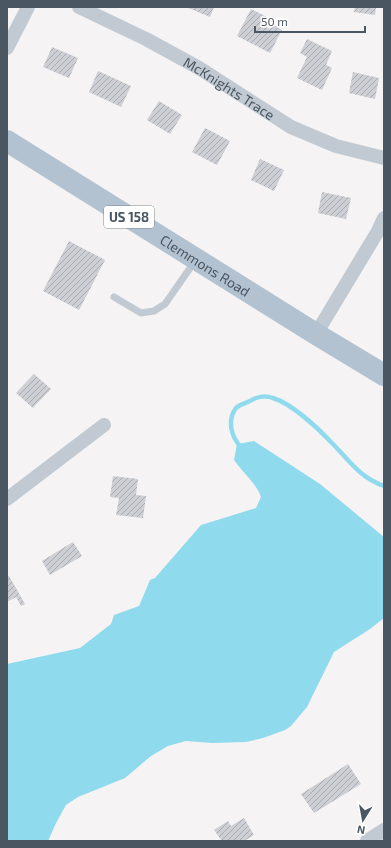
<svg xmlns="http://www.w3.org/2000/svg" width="391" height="848" font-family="'Exo 2',sans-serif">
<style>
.water{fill:#90daee}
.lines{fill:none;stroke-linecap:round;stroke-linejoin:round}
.stream{stroke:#90daee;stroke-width:4.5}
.building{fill:url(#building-hatch)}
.service{stroke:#c1cad2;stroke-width:7}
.minor{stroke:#c1cad2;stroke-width:14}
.primary{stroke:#b3c2d1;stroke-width:22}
.labels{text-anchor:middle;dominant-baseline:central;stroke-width:3;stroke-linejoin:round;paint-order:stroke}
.shield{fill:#fff;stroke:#808990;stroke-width:1}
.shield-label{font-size:13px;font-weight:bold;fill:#4a5661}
.street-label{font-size:14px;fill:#4a5661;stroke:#fff}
</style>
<defs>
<pattern id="building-hatch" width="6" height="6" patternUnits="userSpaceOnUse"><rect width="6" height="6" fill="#cdcfd5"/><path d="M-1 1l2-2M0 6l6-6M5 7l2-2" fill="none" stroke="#a8abb0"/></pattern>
</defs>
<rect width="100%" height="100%" fill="#f5f3f3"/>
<path class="water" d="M254,441L320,484L384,537V618L370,629L334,652L307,707L291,726L285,730L263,738L246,742L212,743L186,741L168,746L151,756L125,778L78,797L66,805L56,823L48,841H7V664L80,648L111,624L114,615L139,606L150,580L155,578L201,525L256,508L261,497C256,483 243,473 234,460L237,444Z"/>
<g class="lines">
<path class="stream" d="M241,447C231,437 227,420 236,408C239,405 246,403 250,401C256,397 265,395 273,398C292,404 317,427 331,442C349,460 359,477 384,486"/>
</g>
<path class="building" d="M186,7H214L210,17Z
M355,7H376L375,15L354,12Z
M251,9L267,17L262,25L270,29L273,24L282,30L270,53L237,36Z
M307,39L332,51L326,65L332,68L322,90L297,78L307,57L300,53Z
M52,47L78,58L69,78L43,67Z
M98,71L131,86L121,107L89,92Z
M353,72L379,78L375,99L349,93Z
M159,101L182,115L170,134L147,120Z
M205,128L230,141L217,165L192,152Z
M260,159L284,170L274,191L251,180Z
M322,192L351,198L346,219L318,213Z
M69,241L105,260L79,310L43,291Z
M34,374L51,389L33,408L16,393Z
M113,476L138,479L136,495L146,496L143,518L116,515L119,498L110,497Z
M73,542L82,556L50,575L42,561Z
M9,576L25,604L21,606L16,597L7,602V577Z
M348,764L361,784L314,813L301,794Z
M244,818L254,835L244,841H222L214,830L228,821L231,826Z"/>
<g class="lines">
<path class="service" d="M114,297L141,313L154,311L165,304L195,261"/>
<g class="minor">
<path id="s1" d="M79,7L146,39L199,68L291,127L336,146L384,158"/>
<path d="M7,48L28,7"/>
<path d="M316,334L378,231L384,218"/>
<path d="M7,499L104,425"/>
<path d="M367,841L384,830"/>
</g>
<path class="primary" id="s2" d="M7,141L316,334L384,375"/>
</g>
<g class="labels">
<rect class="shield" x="104" y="206" width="50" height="22" rx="3"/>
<g class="shield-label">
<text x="129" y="217">US 158</text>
</g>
<g class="street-label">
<text stroke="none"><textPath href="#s1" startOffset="171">McKnights Trace</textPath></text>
<text stroke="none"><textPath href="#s2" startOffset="234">Clemmons Road</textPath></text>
</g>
</g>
<rect width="391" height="848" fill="none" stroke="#4a5661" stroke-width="16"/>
<g transform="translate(363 820) rotate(191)" stroke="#ffffff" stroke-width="3" paint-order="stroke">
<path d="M0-3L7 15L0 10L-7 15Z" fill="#4a5661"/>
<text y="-6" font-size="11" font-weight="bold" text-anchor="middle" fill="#4a5661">N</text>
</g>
<path d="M255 26v6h110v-6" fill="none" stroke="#4a5661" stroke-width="2"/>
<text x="261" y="26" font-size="12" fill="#4a5661" stroke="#ffffff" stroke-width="3" paint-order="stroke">50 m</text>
</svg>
